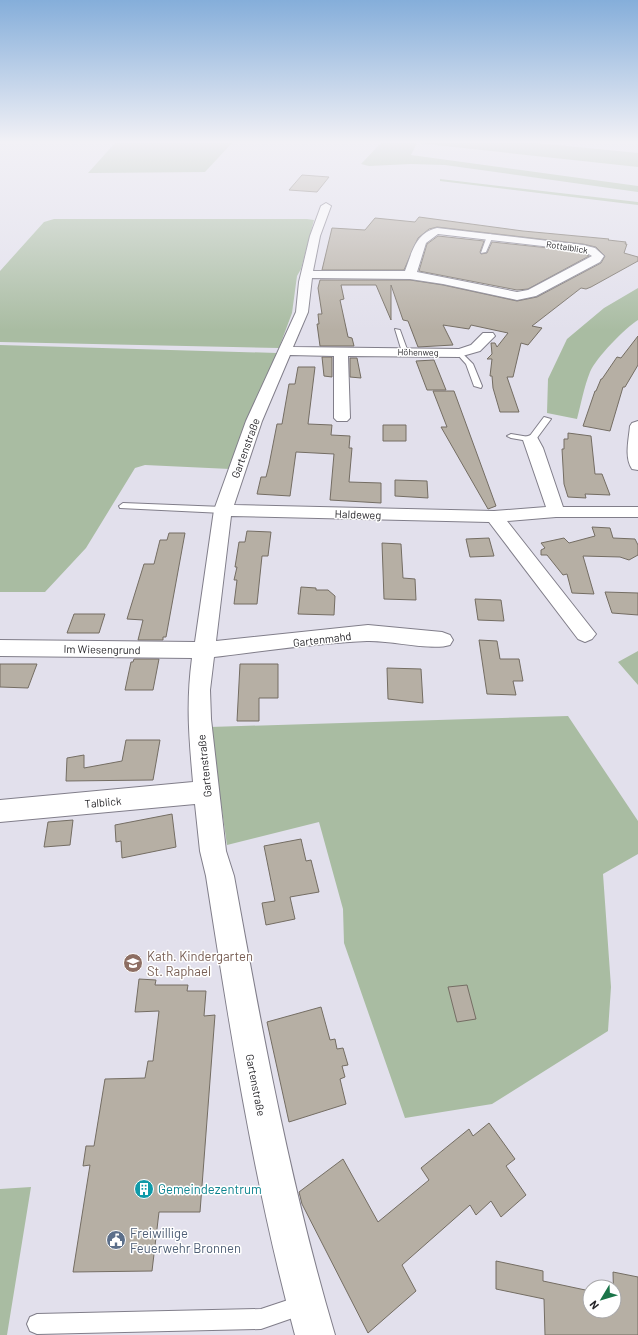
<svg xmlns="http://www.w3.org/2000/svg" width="638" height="1335" font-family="Barlow,sans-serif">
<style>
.green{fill:#a9bca2}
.building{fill:#b6afa4;stroke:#746d63}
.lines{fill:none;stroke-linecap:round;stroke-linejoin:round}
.service-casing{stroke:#817e8a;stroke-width:2}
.minor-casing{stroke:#817e8a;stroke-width:2}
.service{fill:#fff;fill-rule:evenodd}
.minor{fill:#fff;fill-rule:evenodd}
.labels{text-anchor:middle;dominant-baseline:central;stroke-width:3;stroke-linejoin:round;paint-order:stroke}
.far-street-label{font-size:9px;fill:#27262a;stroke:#fff}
.street-label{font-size:11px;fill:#27262a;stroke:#fff}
.near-education-label{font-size:13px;fill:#785e54;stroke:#fff;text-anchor:start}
.near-culture-label{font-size:13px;fill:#0d838f;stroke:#fff;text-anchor:start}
.near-service-label{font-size:13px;fill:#4e5e75;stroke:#fff;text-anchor:start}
</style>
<rect width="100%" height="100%" fill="#e2e0ec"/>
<path class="green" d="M115,143H232L205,172L88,173Z
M381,143H537L638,153V167L417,143L411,155L638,186V192L445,165L411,164L369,166L361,164Z
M440,179L638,202V205L440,181Z
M54,219H307L314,220L301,269L297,276L292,313L279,348L0,342V271L44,222Z
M638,288V320C625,328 596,358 590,372C584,387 581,404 577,419L547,413L548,379L567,339L604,308Z
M0,345L277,353L249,418L230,469L145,465L135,468L86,548L45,592H0Z
M638,651V685L618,662Z
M568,716L638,821V854L603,874L611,987L608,1031L492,1104L405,1118L344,943L343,909L319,822L227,845L210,727Z
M31,1187L7,1335H0V1189Z"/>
<path class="building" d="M302,175L329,177L317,192L289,190Z
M419,217L523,231L609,239L608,240L626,242L625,244H627L624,253L638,257V261L591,287L586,289L581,288L532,326L542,328L528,345L521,343L513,377H507L519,412H500L493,388L492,376H490L492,359H487L492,354L491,343H495L497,347L508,333L471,325L469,329L443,325L453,345L418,347L408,321L403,320L391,285V320L376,285H341L344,299L340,300L348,337L352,338L354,346H320L317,324H319L318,314H322L318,288L320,280H410L443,285L517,301L537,297L601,263L605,256L596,247L583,244L437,227L429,229L418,238L404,270H322L332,228L365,230L375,218L415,222Z
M438,236L484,241L480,252L481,254L487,253L492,242L577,251L589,256L528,289L517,290L419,271L427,244Z
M638,336V365L625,387H623L610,431L583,426L595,391H596L601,379H602L617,357L621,358Z
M322,357H332V377L324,376Z
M350,358H357L361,378L350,377Z
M434,360L446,390H427L416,361Z
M298,367H315L308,424L332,425L331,435L350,436L349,448H352L349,482L381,483V503L330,500L334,454L296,452L290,496L257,494L261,477H266L269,465L277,424H282L289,384H295Z
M433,391H454L496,506L488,509L441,427H447Z
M383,425H406V441H383Z
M568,433L591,436L595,474H602L610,495L585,494L586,498L568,497L564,484L562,449H564V439H568Z
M395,480L427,481L428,498L395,496Z
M592,527L610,528L613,538L635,539L638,545V555L629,560L620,557L583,556L594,594L572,593L567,574L563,575L547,555H541V550L545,548L541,543L564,538L569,543L595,536Z
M247,531L271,532L268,556H262L257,604H234L237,580H234L237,567H235L239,542H245Z
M169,533H185L166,637H163V640H138L143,620L127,619L144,564H154L160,540H167Z
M489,538L494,556L470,557L466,539Z
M382,543L401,544L403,578L415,579L416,600L384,599Z
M301,587L316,588V590H328L335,596L334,615L298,614Z
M605,592L638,593V615L612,613Z
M475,599L501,600L504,621L478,620Z
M74,614H105L99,633H67Z
M479,640L497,641L500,659H519L523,681H513L516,695L487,694Z
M134,659H159L153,690H125L131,662H133Z
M0,664H37L28,688L0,687Z
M240,664H278V698H259V721H237Z
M387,668L421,669L423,703L388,699Z
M126,740H160L153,780L66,781L67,758L84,755V768L122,761Z
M172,814L176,847L122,858L121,841L116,842L115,825Z
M73,820L70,845L44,847L48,822Z
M301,839L306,861L311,860L319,892L290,897L295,919L266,925L262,903L275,901L264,846Z
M139,979L156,980L155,985H188L187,991H206L204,1016L215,1015L200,1212H159L152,1271L73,1272L90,1165L83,1166L86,1146H94L105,1079L145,1078L148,1061H153L159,1011L135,1012Z
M467,985L476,1019L457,1022L448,987Z
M321,1007L330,1040L335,1039L337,1049L343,1048L348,1065L342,1066L345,1077L340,1079L346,1104L289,1122L267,1022Z
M489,1123L515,1159L506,1166L526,1195L501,1217L491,1201L476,1215L470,1205L402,1265L416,1291L368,1333L302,1204L299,1192L343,1159L378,1222L429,1180L421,1168L469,1129L473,1136Z
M496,1261L543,1271V1281L590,1291V1311H614L613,1272L638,1277V1335H545L544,1299L496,1289Z"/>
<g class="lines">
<g class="service-casing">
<path id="service" d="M490,234L493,236L486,252L481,253L487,236Z
M395,329L400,330L408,352L407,353L402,352Z
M457,352H461L473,364L482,386L481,388L474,386L466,364L457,354Z
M544,417L551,419L534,442L511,438L507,436L511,434L529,437Z
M123,503L223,507L227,510L223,513L120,508L119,506Z
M303,1295L310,1298L313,1305L310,1312L261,1329L37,1334L30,1331L27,1324L30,1317L37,1314L261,1309Z"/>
</g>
<g class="minor-casing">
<path id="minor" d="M326,203L331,206L320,236L313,271H405C412,253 415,233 437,228L583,245L595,248L604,256L600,262L536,296L517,300L443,284L410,279L312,278L308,312L293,347L459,349L471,345L483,333H493L495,336L480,351L459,357L348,356L350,418L347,421H337L334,418V356L290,355L262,421L234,505L494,511L546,507L523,440L525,437L531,435L537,437L543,448L563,507H638V517H556L507,521L592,629L596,634L592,639L585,642L578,639L489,522L231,516L216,641L368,625L442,632L450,635L453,640L450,645C431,651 390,640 367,641C316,643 265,651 214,657L210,690L211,719L226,851L234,876C262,1031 290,1184 335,1335H295C254,1184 230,1030 206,876L200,851L195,804L0,822V800L193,782C189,737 186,703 192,658L0,656V640L195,642L214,510L246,421L296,312L299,282L310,236L321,206ZM438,234L577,250L585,252L592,256L528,290L517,292L417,272L426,243Z
M638,421V470L632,469C624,457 629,439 630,426L632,423Z"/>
</g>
<use href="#service" class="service"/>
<use href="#minor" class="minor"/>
</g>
<linearGradient id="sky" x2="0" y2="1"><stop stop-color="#85aeda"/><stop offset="0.43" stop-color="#f2f1f6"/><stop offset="1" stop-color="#f2f1f6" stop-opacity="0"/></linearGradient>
<rect width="638" height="330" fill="url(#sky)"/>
<defs>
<g id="school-disc" transform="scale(1)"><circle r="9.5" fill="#8d6e63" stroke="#fff"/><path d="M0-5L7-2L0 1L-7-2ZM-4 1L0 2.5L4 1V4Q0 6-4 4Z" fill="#fff"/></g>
<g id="building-disc" transform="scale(1)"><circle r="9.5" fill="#0f9aa8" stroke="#fff"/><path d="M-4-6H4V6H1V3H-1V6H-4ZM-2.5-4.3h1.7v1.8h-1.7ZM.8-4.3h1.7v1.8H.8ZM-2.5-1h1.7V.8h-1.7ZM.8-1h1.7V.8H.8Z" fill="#fff"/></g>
<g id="civic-disc" transform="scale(1)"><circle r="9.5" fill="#5c6f8a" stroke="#fff"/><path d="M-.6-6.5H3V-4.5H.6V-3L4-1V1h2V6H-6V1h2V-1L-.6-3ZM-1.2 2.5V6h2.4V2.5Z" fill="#fff"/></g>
</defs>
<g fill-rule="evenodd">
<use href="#school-disc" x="133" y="963"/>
<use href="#building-disc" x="144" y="1189"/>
<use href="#civic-disc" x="116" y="1240"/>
</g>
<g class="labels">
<g class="far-street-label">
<text transform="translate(567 247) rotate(9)">Rottalblick</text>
<text transform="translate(418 352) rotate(1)">Höhenweg</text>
</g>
<g class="street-label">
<text transform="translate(245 448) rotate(-70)">Gartenstraße</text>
<text transform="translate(358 514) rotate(2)">Haldeweg</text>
<text transform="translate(322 639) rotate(-7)">Gartenmahd</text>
<text transform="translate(102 649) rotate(1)">Im Wiesengrund</text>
<text transform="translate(204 766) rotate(-96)">Gartenstraße</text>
<text transform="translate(103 802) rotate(-5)">Talblick</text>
<text transform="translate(256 1085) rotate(79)">Gartenstraße</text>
</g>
<g class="near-education-label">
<text x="147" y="956">Kath. Kindergarten<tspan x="147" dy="15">St. Raphael</tspan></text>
</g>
<g class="near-culture-label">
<text x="158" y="1189">Gemeindezentrum</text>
</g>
<g class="near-service-label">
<text x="130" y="1233">Freiwillige<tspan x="130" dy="15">Feuerwehr Bronnen</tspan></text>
</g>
</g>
<g transform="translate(602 1299) rotate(232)"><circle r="19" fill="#ffffff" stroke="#a9a8aa"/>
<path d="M0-3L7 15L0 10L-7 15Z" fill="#1b7549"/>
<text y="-6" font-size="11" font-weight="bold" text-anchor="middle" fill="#27262a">N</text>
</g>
</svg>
